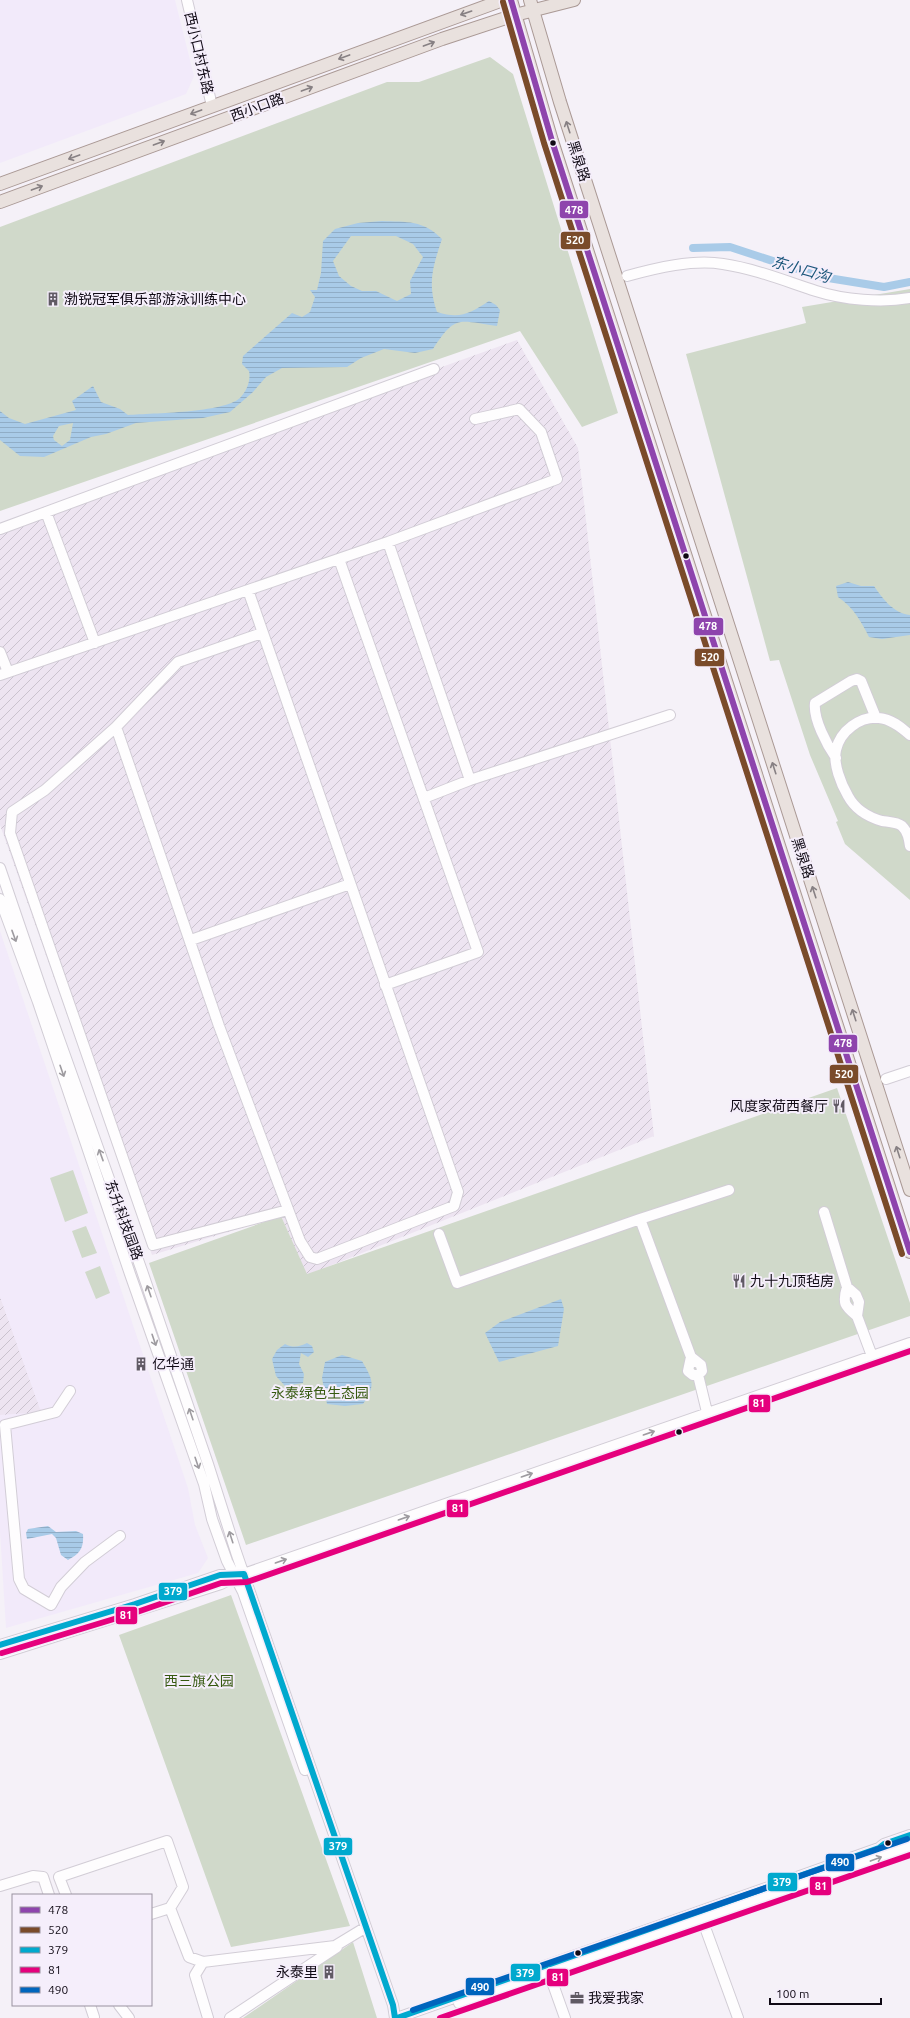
<svg xmlns="http://www.w3.org/2000/svg" width="910" height="2018" font-family="Ubuntu,'Noto Sans SC',sans-serif">
<style>
.built{fill:#f2eafa}
.industrial{fill:url(#industrial-furrows)}
.green{fill:#d0d9ca}
.water{fill:url(#water-rules);fill-rule:evenodd}
.lines{fill:none;stroke-linecap:round;stroke-linejoin:round}
.canal{stroke:#a9cbe8;stroke-width:8}
.minor-casing{stroke:#d2cdd6;stroke-width:12}
.major-casing{stroke:#aa9995;stroke-width:14}
.minor{stroke:#fefdfe;stroke-width:10}
.major{stroke:#e9e1de;stroke-width:12}
.bus-1-casing{stroke:#f5eefb;stroke-width:9}
.bus-2-casing{stroke:#f5eefb;stroke-width:9}
.bus-3-casing{stroke:#f5eefb;stroke-width:9}
.bus-4-casing{stroke:#f5eefb;stroke-width:9}
.bus-5-casing{stroke:#f5eefb;stroke-width:9}
.bus-1{stroke:#8e44ad;stroke-width:6}
.bus-2{stroke:#7a4b2a;stroke-width:6}
.bus-3{stroke:#00a9ce;stroke-width:6}
.bus-4{stroke:#e5007d;stroke-width:6}
.bus-5{stroke:#0065bd;stroke-width:6}
.oneway{stroke:#878083}
.oneway2{stroke:#9e9ba0}
.bus-dot{fill:#0f0914;stroke:#f5eefb;stroke-width:1.5}
.labels{text-anchor:middle;dominant-baseline:central;stroke-width:4;stroke-linejoin:round;paint-order:stroke}
.street-label{font-size:14px;fill:#0f0914;stroke:#f5eefb}
.poi-label{font-size:14px;fill:#0f0914;stroke:#f5eefb;text-anchor:start}
.park-label{font-size:14px;fill:#365910;stroke:#f5eefb}
.water-label{font-size:15px;font-style:italic;fill:#1a567a;stroke:#f5eefb}
.line-badge{stroke:#f5eefb;stroke-width:1.5}
.badge-label{font-size:11px;text-anchor:middle;font-weight:bold;fill:#fff}
</style>
<defs>
<pattern id="industrial-furrows" width="10" height="10" patternUnits="userSpaceOnUse"><rect width="10" height="10" fill="#ede4f1"/><path d="M-1 1l2-2M0 10L10 0M9 11l2-2" fill="none" stroke="#cac2ce"/></pattern>
<pattern id="water-rules" width="6" height="5" patternUnits="userSpaceOnUse"><rect width="6" height="5" fill="#a9cbe8"/><path d="M0 2.5h6" fill="none" stroke="#90adc6"/></pattern>
</defs>
<rect width="100%" height="100%" fill="#f5f1f8"/>
<path class="built" d="M0,0H175L194,76L186,94L0,163Z
M0,931L188,1488L195,1525L208,1558L198,1573L6,1628L0,1531Z"/>
<path class="industrial" d="M517,340L578,448L654,1136L307,1275L281,1216L152,1255L0,825V526Z
M0,1297L41,1412L0,1415Z"/>
<path class="green" d="M490,57L513,74L618,413L582,427L520,331L0,511V227L387,82H419Z
M910,289V900L845,844L836,822L838,821L810,755L779,660L770,661L686,354L806,323L802,307Z
M837,1088L910,1303V1316L246,1545L149,1263L281,1216L307,1274Z
M73,1170L88,1213L65,1222L50,1178Z
M86,1226L97,1253L82,1258L72,1231Z
M100,1266L110,1293L96,1299L85,1272Z
M231,1595L350,1926L231,1947L119,1635Z
M353,1942L377,2018H243Z"/>
<path class="water" d="M382,221C407,222 423,220 442,239C433,266 427,283 437,312C460,319 469,314 489,301L496,305L500,310L497,326C458,321 456,314 433,349L415,353L384,349L361,358L347,367L282,368L266,377L253,392L230,412L203,418L136,423L106,434L91,437L44,457L20,456L0,440V411L9,418L25,424L76,410L72,401L93,386L101,402L120,409L128,415C153,413 223,413 240,398C247,391 251,380 249,371L242,364L243,356L292,313L302,317L310,312L315,297L310,290H317L321,273L323,241L335,229L358,223ZM351,236H396L413,244L423,257L410,281L411,294L397,301L376,291H362L351,286L339,276L333,261ZM73,423L70,440L62,446L54,440L53,436L59,426Z
M848,582L861,586H874C883,599 893,613 910,615V635L882,639L869,637C861,621 853,607 838,597L836,586Z
M561,1299L564,1309L558,1346L499,1362L485,1333L500,1322Z
M307,1343L312,1346L314,1352L308,1357L301,1353L299,1364L304,1374L303,1383L285,1386L276,1376L272,1359L277,1350L285,1344C293,1348 299,1347 307,1343Z
M342,1355L362,1361C373,1380 376,1385 363,1404L345,1406L327,1404L322,1378L325,1362Z
M48,1526L56,1532L76,1531L83,1534C84,1548 80,1554 68,1560L61,1555L56,1538L52,1534L27,1539L26,1533L28,1529Z"/>
<g class="lines">
<path class="canal" d="M693,248L730,247L822,277L884,287L910,282"/>
<g class="minor-casing">
<path id="minor" d="M187,0L212,106
M627,276C656,268 693,259 723,264C756,269 785,281 816,291C844,300 882,303 910,298
M46,512L95,643
M0,529L434,369
M388,542L470,780
M339,559L478,952L385,985
M248,590L458,1192L454,1206L317,1259L310,1257L300,1241L219,1026L116,727L178,662L262,633
M0,652L8,672
M0,675L388,542L557,479L541,432L519,409L475,419
M116,727L45,790L12,812L10,833L153,1245L288,1210
M910,735C901,727 891,719 879,718C860,716 840,731 836,750C833,764 841,784 848,796C855,809 868,817 882,821C889,822 897,822 902,826C908,832 909,839 910,846
M836,758C827,745 813,719 815,703L851,681L857,679L861,681L876,718
M424,798L470,780L670,715
M0,868L43,994L142,1271L208,1464L236,1552L393,2005L395,2018
M0,899L38,1002L130,1274L204,1484L212,1519L227,1561L243,1592L305,1770
M191,940L350,884
M886,1079L910,1071
M824,1212L847,1287
M439,1234L457,1283L640,1219
M857,1316C845,1306 842,1304 847,1287L856,1295L859,1302L857,1316L872,1356
M691,1357L640,1219L729,1190
M691,1357L701,1365L702,1371L698,1375H693L688,1371Z
M698,1375L707,1412
M70,1391L56,1412L5,1425L19,1579L24,1589L51,1605L61,1587L85,1562L120,1536
M0,1645L135,1604L220,1575L236,1574
M0,1654L221,1584L235,1577L910,1343
M0,1886L33,1876L43,1877L49,1895
M66,1895L59,1877L167,1841L183,1887L170,1908L151,1914
M170,1908L189,1957L203,1962
M702,1919L738,2018
M549,1973L565,2018
M459,2003L910,1847
M90,2005L94,2017
M119,2005L129,2018
M208,2018L195,1975L203,1962L335,1946L363,1929
M230,2018L337,1947
M397,2018L879,1848L884,1844L910,1835"/>
</g>
<g class="major-casing">
<path id="major" d="M511,0L552,141L910,1252
M530,0L560,102L910,1190
M0,184L503,0
M0,202L442,39L515,15L574,0"/>
</g>
<use href="#minor" class="minor"/>
<use href="#major" class="major"/>
<g class="bus-1-casing">
<path id="bus-1" d="M511,0L552,141L910,1252"/>
</g>
<g class="bus-2-casing">
<path id="bus-2" d="M503,2L544,143L902,1254"/>
</g>
<g class="bus-3-casing">
<path id="bus-3" d="M0,1645L135,1604L220,1575L244,1574L393,2005L395,2018
M397,2018L879,1848L884,1844L910,1835"/>
</g>
<g class="bus-4-casing">
<path id="bus-4" d="M2,1653L137,1612L221,1583L247,1582L910,1351
M440,2018L910,1855"/>
</g>
<g class="bus-5-casing">
<path id="bus-5" d="M413,2010L907,1839"/>
</g>
<use href="#bus-1" class="bus-1"/>
<use href="#bus-2" class="bus-2"/>
<use href="#bus-3" class="bus-3"/>
<use href="#bus-4" class="bus-4"/>
<use href="#bus-5" class="bus-5"/>
</g>
<defs><path id="oneway-shaft" d="M-6 0H5M1.5-3L5.5 0L1.5 3" fill="none" stroke-width="1.6" stroke-linecap="round" stroke-linejoin="round"/></defs>
<g class="oneway">
<use href="#oneway-shaft" transform="translate(466 13) rotate(161)"/>
<use href="#oneway-shaft" transform="translate(429 44) rotate(-20)"/>
<use href="#oneway-shaft" transform="translate(344 57) rotate(160)"/>
<use href="#oneway-shaft" transform="translate(307 89) rotate(-20)"/>
<use href="#oneway-shaft" transform="translate(196 112) rotate(160)"/>
<use href="#oneway-shaft" transform="translate(568 127) rotate(-108)"/>
<use href="#oneway-shaft" transform="translate(159 143) rotate(-20)"/>
<use href="#oneway-shaft" transform="translate(74 157) rotate(160)"/>
<use href="#oneway-shaft" transform="translate(37 188) rotate(-20)"/>
<use href="#oneway-shaft" transform="translate(774 768) rotate(-108)"/>
<use href="#oneway-shaft" transform="translate(814 892) rotate(-108)"/>
<use href="#oneway-shaft" transform="translate(854 1015) rotate(-108)"/>
<use href="#oneway-shaft" transform="translate(898 1152) rotate(-108)"/>
</g>
<g class="oneway2">
<use href="#oneway-shaft" transform="translate(14 936) rotate(70)"/>
<use href="#oneway-shaft" transform="translate(62 1071) rotate(71)"/>
<use href="#oneway-shaft" transform="translate(101 1155) rotate(-110)"/>
<use href="#oneway-shaft" transform="translate(149 1291) rotate(-109)"/>
<use href="#oneway-shaft" transform="translate(154 1340) rotate(71)"/>
<use href="#oneway-shaft" transform="translate(191 1414) rotate(-109)"/>
<use href="#oneway-shaft" transform="translate(649 1433) rotate(-19)"/>
<use href="#oneway-shaft" transform="translate(197 1463) rotate(71)"/>
<use href="#oneway-shaft" transform="translate(527 1475) rotate(-19)"/>
<use href="#oneway-shaft" transform="translate(404 1518) rotate(-19)"/>
<use href="#oneway-shaft" transform="translate(231 1537) rotate(-108)"/>
<use href="#oneway-shaft" transform="translate(281 1561) rotate(-19)"/>
<use href="#oneway-shaft" transform="translate(876 1859) rotate(-20)"/>
</g>
<defs>
<g id="building-bare" transform="scale(1.08)"><path d="M-4-6H4V6H1V3H-1V6H-4ZM-2.5-4.3h1.7v1.8h-1.7ZM.8-4.3h1.7v1.8H.8ZM-2.5-1h1.7V.8h-1.7ZM.8-1h1.7V.8H.8Z" fill="#605a64" stroke="#f5eefb" stroke-width="2.5" paint-order="stroke"/></g>
<g id="restaurant-bare" transform="scale(1.08)"><path d="M-5-6h1v4h1v-4h1v4h1v-4h1v5L-1.5 .5V6h-2V.5L-5-1ZM5-6V6H3V1.5H1.5Q1.5-4 5-6Z" fill="#605a64" stroke="#f5eefb" stroke-width="2.5" paint-order="stroke"/></g>
<g id="office-bare" transform="scale(1.08)"><path d="M-6-3h4V-5.5h4V-3h4V5H-6ZM-1-4.5V-3h2v-1.5ZM-6 0V1H6V0Z" fill="#605a64" stroke="#f5eefb" stroke-width="2.5" paint-order="stroke"/></g>
</defs>
<g fill-rule="evenodd">
<use href="#building-bare" x="53" y="299"/>
<use href="#restaurant-bare" x="839" y="1106"/>
<use href="#restaurant-bare" x="739" y="1281"/>
<use href="#building-bare" x="141" y="1364"/>
<use href="#building-bare" x="329" y="1972"/>
<use href="#office-bare" x="577" y="1998"/>
</g>
<g class="bus-dot">
<circle cx="553" cy="143" r="3.5"/>
<circle cx="686" cy="556" r="3.5"/>
<circle cx="679" cy="1432" r="3.5"/>
<circle cx="888" cy="1843" r="3.5"/>
<circle cx="578" cy="1953" r="3.5"/>
</g>
<g class="labels">
<g class="street-label">
<text transform="translate(199 53) rotate(77)">西小口村东路</text>
<text transform="translate(257 107) rotate(-20)">西小口路</text>
<text transform="translate(579 161) rotate(72)">黑泉路</text>
<text transform="translate(803 858) rotate(72)">黑泉路</text>
<text transform="translate(124 1220) rotate(70)">东升科技园路</text>
</g>
<g class="poi-label">
<text x="64" y="299">渤锐冠军俱乐部游泳训练中心</text>
<text x="828" y="1106" text-anchor="end">风度家荷西餐厅</text>
<text x="750" y="1281">九十九顶毡房</text>
<text x="152" y="1364">亿华通</text>
<text x="318" y="1972" text-anchor="end">永泰里</text>
<text x="588" y="1998">我爱我家</text>
</g>
<g class="park-label">
<text x="320" y="1393">永泰绿色生态园</text>
<text x="199" y="1681">西三旗公园</text>
</g>
<g class="water-label">
<text transform="translate(801 269) rotate(16)">东小口沟</text>
</g>
</g>
<g class="line-badge">
<rect x="559" y="200" width="30" height="19" rx="4" fill="#8e44ad"/>
<rect x="560" y="231" width="31" height="19" rx="4" fill="#7a4b2a"/>
<rect x="693" y="617" width="31" height="19" rx="4" fill="#8e44ad"/>
<rect x="694" y="648" width="31" height="19" rx="4" fill="#7a4b2a"/>
<rect x="828" y="1034" width="30" height="19" rx="4" fill="#8e44ad"/>
<rect x="829" y="1064" width="30" height="20" rx="4" fill="#7a4b2a"/>
<rect x="748" y="1394" width="23" height="19" rx="4" fill="#e5007d"/>
<rect x="446" y="1499" width="23" height="19" rx="4" fill="#e5007d"/>
<rect x="158" y="1582" width="30" height="19" rx="4" fill="#00a9ce"/>
<rect x="115" y="1606" width="23" height="19" rx="4" fill="#e5007d"/>
<rect x="323" y="1837" width="30" height="19" rx="4" fill="#00a9ce"/>
<rect x="825" y="1853" width="30" height="19" rx="4" fill="#0065bd"/>
<rect x="767" y="1872" width="31" height="20" rx="4" fill="#00a9ce"/>
<rect x="809" y="1876" width="23" height="20" rx="4" fill="#e5007d"/>
<rect x="510" y="1963" width="31" height="19" rx="4" fill="#00a9ce"/>
<rect x="546" y="1968" width="23" height="19" rx="4" fill="#e5007d"/>
<rect x="465" y="1977" width="30" height="19" rx="4" fill="#0065bd"/>
</g>
<g class="badge-label">
<text x="574" y="214">478</text>
<text x="575" y="244">520</text>
<text x="708" y="630">478</text>
<text x="710" y="661">520</text>
<text x="843" y="1047">478</text>
<text x="844" y="1078">520</text>
<text x="759" y="1407">81</text>
<text x="458" y="1512">81</text>
<text x="173" y="1595">379</text>
<text x="126" y="1619">81</text>
<text x="338" y="1850">379</text>
<text x="840" y="1866">490</text>
<text x="782" y="1886">379</text>
<text x="821" y="1890">81</text>
<text x="525" y="1977">379</text>
<text x="558" y="1981">81</text>
<text x="480" y="1991">490</text>
</g>
<rect x="12" y="1894" width="140" height="112" fill="#f5eefb" stroke="#99929f"/>
<rect x="20" y="1907" width="20" height="6" fill="#8e44ad" stroke="#99929f"/>
<text x="48" y="1914" font-size="12" fill="#0f0914">478</text>
<rect x="20" y="1927" width="20" height="6" fill="#7a4b2a" stroke="#99929f"/>
<text x="48" y="1934" font-size="12" fill="#0f0914">520</text>
<rect x="20" y="1947" width="20" height="6" fill="#00a9ce" stroke="#99929f"/>
<text x="48" y="1954" font-size="12" fill="#0f0914">379</text>
<rect x="20" y="1967" width="20" height="6" fill="#e5007d" stroke="#99929f"/>
<text x="48" y="1974" font-size="12" fill="#0f0914">81</text>
<rect x="20" y="1987" width="20" height="6" fill="#0065bd" stroke="#99929f"/>
<text x="48" y="1994" font-size="12" fill="#0f0914">490</text>
<path d="M770 1998v6h111v-6" fill="none" stroke="#0f0914" stroke-width="2"/>
<text x="776" y="1998" font-size="12" fill="#0f0914" stroke="#f5eefb" stroke-width="3" paint-order="stroke">100 m</text>
</svg>
